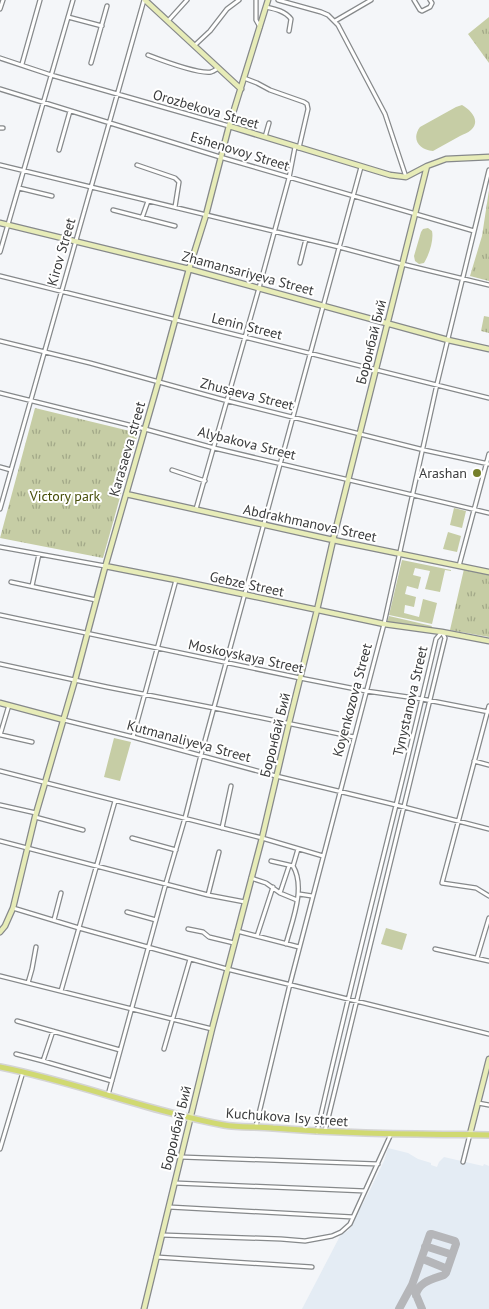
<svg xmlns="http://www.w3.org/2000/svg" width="489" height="1309" font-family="'PT Sans',sans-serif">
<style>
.built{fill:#e4ecf4}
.grass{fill:#c6cda5}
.park{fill:url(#park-tufts)}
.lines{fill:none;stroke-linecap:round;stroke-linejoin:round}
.taxiway{stroke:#b5b6b9;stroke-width:8}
.street-casing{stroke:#86898b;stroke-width:5.5}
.secondary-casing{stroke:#86898b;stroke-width:7}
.primary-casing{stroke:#d4d4d4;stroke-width:8}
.street{stroke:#fff;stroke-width:3}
.secondary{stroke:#e7ecb8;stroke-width:4.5}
.primary{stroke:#d0d971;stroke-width:5}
.poi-dot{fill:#757f2a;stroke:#fff;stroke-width:2}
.labels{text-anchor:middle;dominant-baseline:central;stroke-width:4;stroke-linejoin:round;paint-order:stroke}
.street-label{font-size:14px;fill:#3a3b3c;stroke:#fff}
.poi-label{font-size:14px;fill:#3a3b3c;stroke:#fff;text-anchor:end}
.park-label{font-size:14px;fill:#474e0a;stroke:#fff}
</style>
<defs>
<pattern id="park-tufts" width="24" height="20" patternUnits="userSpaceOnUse" patternTransform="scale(1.25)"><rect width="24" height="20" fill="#c6cda5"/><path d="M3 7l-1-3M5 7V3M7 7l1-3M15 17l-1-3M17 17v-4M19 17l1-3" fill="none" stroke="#a2a888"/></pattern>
</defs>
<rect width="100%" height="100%" fill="#f4f6f9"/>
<path class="built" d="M388,1148L408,1153L418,1159L428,1162L431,1163V1165L437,1167L439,1162L444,1157L483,1166L484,1164L489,1166V1309H302L340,1236L343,1232L348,1231L370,1190L384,1161Z"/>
<path class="grass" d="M462,105C471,110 481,121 471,130C468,133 463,134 460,136C451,141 442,146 433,151C419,150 411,139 420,127L456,107Z
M428,228L432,231C434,240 429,255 424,263L419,264L415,261L414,256L421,232L423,229Z
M454,508L466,511L462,528L450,525Z
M448,532L461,536L457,552L443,549Z
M402,560L451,570V571L445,570L440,592L425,589L430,571L415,568L413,575L421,577L418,589L407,586L405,594L416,597L414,607L405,605L404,613L419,617L423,599L437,603L432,624L389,615Z
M389,616L432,626L431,628L387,622Z
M114,738L131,742L120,781L104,777Z
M386,928L407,934L402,950L381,944Z"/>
<path class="park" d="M489,17V63L468,34Z
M489,190V281L470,276L482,236Z
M484,316L489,317V333L481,331Z
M35,408L138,433L103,558L0,538Z
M464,569L489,574V637L450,630Z"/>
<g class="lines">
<path class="taxiway" d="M425,1247H428L450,1254L451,1257
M421,1260L423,1259L445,1268L447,1270
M412,1285L430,1234H432L455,1241L456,1244L446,1273L444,1275C433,1279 418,1282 416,1295
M399,1309L412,1285L422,1309"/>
<g class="street-casing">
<path id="street" d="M256,0V20L260,27
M278,0L321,12L328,15L338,25L385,114L406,177
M414,0L420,10L422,11L430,7L432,3L430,0
M266,7C275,9 285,11 291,19L289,31
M0,9L3,0
M68,17L102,26
M168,21L187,0
M335,21L371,0
M195,45L210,31L227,9L239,0
M148,55C161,60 197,74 211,72C214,71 215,70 218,68
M0,58L51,75L229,126
M91,63L107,6
M22,64L40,0
M244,78L257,83L270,90L304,102L307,104L308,109L299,148
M0,89L220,157L474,231
M0,128H3
M265,137L269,123
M59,150L70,111
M0,165L339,247L402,264L489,285
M137,165L175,178L179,182L175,207
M19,188L52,196
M113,210L175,226
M142,218L148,201
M0,252L73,0
M300,263L306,239
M0,276L489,398
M0,341L90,363L228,401L424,450L489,464
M0,393L145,429L214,448L489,513
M0,467L11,470
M172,470L205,481
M0,509L144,0
M196,509L259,288L289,178L295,147
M0,547L105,566
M459,566L489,454
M11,582L96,600
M32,586L39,554
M0,615L300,678L366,691L422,699L489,712
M0,664L107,687L214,708L354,737
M489,706L442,883L476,888L489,896
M64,720L133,737L276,776L396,805L489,829
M0,735L9,705
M1,735L32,742
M133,737L176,580
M474,761L489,765
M0,771L262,838L323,856
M0,805L36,813
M35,817L83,830
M222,828L231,786
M132,838L176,850
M0,841L208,895L245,902
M271,861L293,866L298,849
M251,878L266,883L280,893L297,900
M280,893L289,866
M299,894L312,896
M208,895L219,852
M13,908L79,928L227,969L489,1034
M127,912L156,920
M54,920L61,893
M188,929L203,932L209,937L234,943
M237,931L299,947
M257,936L273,887
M286,944C292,921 306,888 293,866
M435,949L489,961
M477,958L489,918
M0,976L212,1029
M28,983L32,969L36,947
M61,991L115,801
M17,1021L120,1050
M53,1031L43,1061L112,1081
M164,1049L190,959
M16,1054L43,1061
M108,1095L166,883L185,818L201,755L361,167
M478,1103L489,1105
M256,1126L290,984L384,624L437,384L489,170
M317,1132C354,967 398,804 436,639L442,632L445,638C405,803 364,967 325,1131
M0,1149L23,1072
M181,1157L378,1164
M463,1162L470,1134
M175,1183L365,1191
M169,1207L353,1217
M162,1235L281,1239L305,1241L332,1236L341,1232L350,1224L391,1134
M156,1257L312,1267"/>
</g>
<g class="secondary-casing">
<path id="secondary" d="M145,0L241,89
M229,126L390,175L406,177L427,166L446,159L489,157
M0,223L189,269L448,340L489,349
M126,494L333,540L489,572
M105,566L176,580L384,624L442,632L489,641
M0,703L64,720
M0,932L5,926L13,908L35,817L75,680L104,571L158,383L189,269L206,215L229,126L268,0
M470,1134L489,1059
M144,1309L212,1029L262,838L289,723L317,610L334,536L427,166"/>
</g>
<g class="primary-casing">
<path id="primary" d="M0,1067C76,1082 148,1111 224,1125C240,1128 257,1126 273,1128C345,1134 417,1134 489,1135"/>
</g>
<use href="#street" class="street"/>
<use href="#secondary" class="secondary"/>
<use href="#primary" class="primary"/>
</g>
<circle class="poi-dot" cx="477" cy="473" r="5"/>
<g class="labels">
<g class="street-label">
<text transform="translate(206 109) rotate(16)">Orozbekova Street</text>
<text transform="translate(240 151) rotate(17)">Eshenovoy Street</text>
<text transform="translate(61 252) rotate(-74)">Kirov Street</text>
<text transform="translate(248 273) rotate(15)">Zhamansariyeva Street</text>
<text transform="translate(247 326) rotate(14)">Lenin Street</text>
<text transform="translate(371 342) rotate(-76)">Боронбай Бий</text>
<text transform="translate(247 394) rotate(14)">Zhusaeva Street</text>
<text transform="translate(247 443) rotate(14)">Alybakova Street</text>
<text transform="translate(127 449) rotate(-74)">Karasaeva street</text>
<text transform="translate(310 523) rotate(12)">Abdrakhmanova Street</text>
<text transform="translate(247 584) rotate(12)">Gebze Street</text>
<text transform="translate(246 656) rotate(12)">Moskovskaya Street</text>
<text transform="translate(352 700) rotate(-75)">Koyenkozova Street</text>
<text transform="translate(410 701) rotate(-77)">Tynystanova Street</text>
<text transform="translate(275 735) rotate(-76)">Боронбай Бий</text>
<text transform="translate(189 741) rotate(15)">Kutmanaliyeva Street</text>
<text transform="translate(287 1117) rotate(4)">Kuchukova Isy street</text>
<text transform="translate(176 1128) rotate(-76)">Боронбай Бий</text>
</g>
<g class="poi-label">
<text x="467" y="473">Arashan</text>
</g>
<g class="park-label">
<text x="65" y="496">Victory park</text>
</g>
</g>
</svg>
